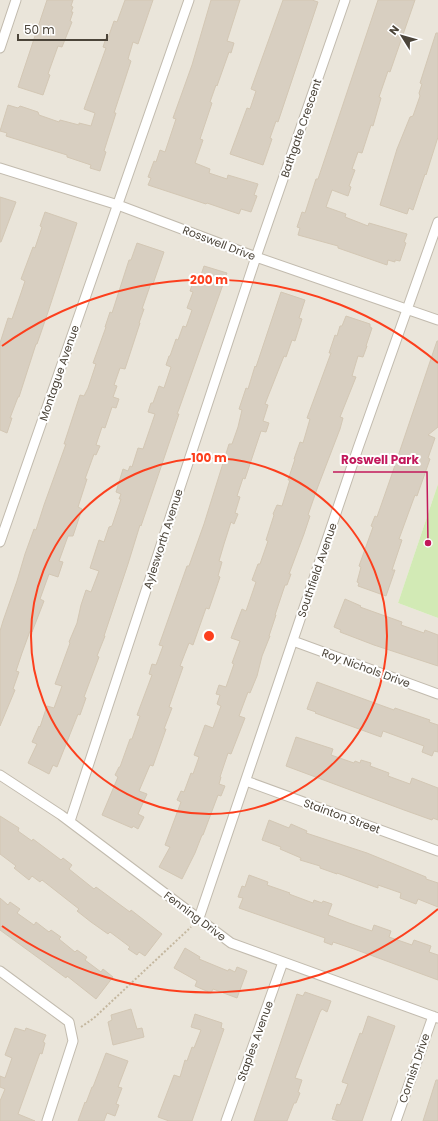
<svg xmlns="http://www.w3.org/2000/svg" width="438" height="1121" font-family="Poppins,sans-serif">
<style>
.residential{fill:#eae5da}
.green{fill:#d2eab5}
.building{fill:#d8cfc1;stroke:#d3c7b4}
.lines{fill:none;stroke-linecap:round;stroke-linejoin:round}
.minor-casing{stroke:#c2bbae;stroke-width:11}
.path{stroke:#c4b79f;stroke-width:2;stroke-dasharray:2 2;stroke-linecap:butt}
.minor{stroke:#fff;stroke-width:9}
.ring{fill:none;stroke:#fc3f1d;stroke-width:2}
.labels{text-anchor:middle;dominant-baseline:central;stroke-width:4;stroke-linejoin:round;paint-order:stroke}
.street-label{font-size:11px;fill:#4b4439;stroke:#fff}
.centre{fill:#fc3f1d;stroke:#fff;stroke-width:2}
.ring-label{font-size:12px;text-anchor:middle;font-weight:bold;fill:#fc3f1d;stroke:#fff;stroke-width:4;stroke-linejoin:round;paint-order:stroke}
.leader{fill:none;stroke:#c2185b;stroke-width:1.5}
.callout-dot{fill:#c2185b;stroke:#fff;stroke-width:1.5}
.callout-label{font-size:12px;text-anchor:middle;font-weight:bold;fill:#c2185b;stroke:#fff;stroke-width:4;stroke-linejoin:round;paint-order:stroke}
</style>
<rect width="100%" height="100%" fill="#f6f3ec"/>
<path class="residential" d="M0,0H438V484L398,603L438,618V1121H0Z"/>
<path class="green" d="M438,484V618L398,603Z"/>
<path class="building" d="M47,0H73L71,6L73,7L71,12H73L70,21L72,22L62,47L58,46L48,74L50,75L43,95L18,87Z
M125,0H153L138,44L133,42L128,59L131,61L114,113H116L104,151L106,152L100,171L90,168L91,165L67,157V155L6,136L7,133L0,131L8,105L18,108L20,106L38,112L39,115L59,122L60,120L79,125V123L91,126L95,113L84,109L106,48L103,47L106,38H108L114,21L117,22Z
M211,0H240L227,41L234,43L231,53L229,52L217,86L216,85L210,102L212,103L200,139L203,140L195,163L210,169L209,173L227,179L228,175L258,184L254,195L257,196L251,212L241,209L239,214L207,203L206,204L148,185L151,178L148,177L154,161L156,162L160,150L165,152L176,119L173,118L192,65Z
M283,0H312L318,2L278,122L276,121L270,138L272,139L263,165L230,154L247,108L250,109L256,91L251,89Z
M378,0H415L390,72L388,71L379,97L381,98L373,126L371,125L362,153L358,152L352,169L355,170L349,186L351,187L348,196L332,190L326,207L346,214L345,217L368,226L369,223L407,234L404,242L406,243L400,261L395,260V262L388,260L387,265L338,248V246L298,235L300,228L297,227L302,212L305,213L316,179H318Z
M436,33H438V137L426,175L425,174L413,210L409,208L407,214L380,205L397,149L410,117L413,116L420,96L419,93L422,84L420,83Z
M0,197L16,202L1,242H0Z
M45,212L77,223L48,312L37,344H36L19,397H18L10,418H12L7,433L0,430V343L8,318L12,319L21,293L25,281L21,279L33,247L35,248L42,227L40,226Z
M137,243L164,252L153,284L151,283L142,309H144L139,323H140L125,369L120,368L114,385L117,386L113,397L119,399L116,408L112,407L105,428L102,427L96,445L100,446L96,455L94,454L85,479H87L78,507L82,509L73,536H68L59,561L63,562L58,577L49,574L40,599L44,601L32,632L30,631L22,653L16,671L19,672L13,689L15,690L0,726V631L3,621L17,581L25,554L34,529L36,530L44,505L57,469L66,444H64L80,395L84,396L88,388L96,364L93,363L106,327H105L110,312L112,313L129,260H131Z
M204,266L227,273L179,409L177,414H179L141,526L140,525L128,564L104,636H105L97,656L99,657L84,697L86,698L80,715L78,714L57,767L53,765L49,774L28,763L37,744L32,742L39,726L40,727L47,706L54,708L62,686L55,684L70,643L69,642L77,623L81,605L86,590L91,592L99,571L90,568L99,540L104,542L109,527L112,526L121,499H119L121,494L116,492L123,469L128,471L130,466L132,467L138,448L143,449L155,414L148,412L151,403H153L159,386L164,388L171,367L166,365L169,356H170L176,339L178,340L183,326L186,327L192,310L187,308L193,292L190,291L193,282L198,284Z
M281,292L305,300L299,318L302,319L295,341L292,340L286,357L284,356L265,404L268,405L263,421L269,423L266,432L261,431L245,479L243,478L237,496L240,497L235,513L238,514L234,524L231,522L224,544L219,561L222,562L218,576L220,577L209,609L206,608L193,645L189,643L180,666L183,667L169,707L172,708L164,729H166L153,766L150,765L139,791L147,794L138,814L144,817L138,829L133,826L132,828L102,815L118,777L115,775L119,767H120L130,739H132L140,716L137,715L152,675L149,674L152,664L156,665L163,646L159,645L163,634L187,566H189L204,524L229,444H232L238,427L242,410L239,409L246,388L248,389L255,366L256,367Z
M346,316L370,324V327L372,328L366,346H367L363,357L358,356L352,376L356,377L340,417L343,418L340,429L317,489L308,515L310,516L304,534L289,574H291L287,585H285L275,615H276L269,636H270L262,656L257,676L250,693L248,692L239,716L245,718L231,754L228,753L220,777H221L219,784L225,786L221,796L218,795L203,835H202L195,853L182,879L159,867L170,847L165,845L181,802L177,800L181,791L184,792L191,773L193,774L199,757L194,755L205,725L213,728L221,706L217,704L220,695L216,694L219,685L226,687L234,664L232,663L240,641L231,638L242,609L246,611L256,582L252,580L258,564H260L268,541L266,540L274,515L273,514L277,505L282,506L290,480H288L295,459H294L300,442L303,443L310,419L307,418L331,353H329L335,335L337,336L340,326H342Z
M437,341H438V427L428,435L435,438L428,458L430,459L417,496L415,495L399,539L402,540L392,570H395L386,596L358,586L359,583L357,582L361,567L359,566L373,527L371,526L375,516L377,517L392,474Z
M345,599L361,606L360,607L402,622L401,625L424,633L425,630L438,635V666L374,645L340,632L341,630L334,627Z
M317,682L394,710L395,708L430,720L429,722L438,725V752L434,751L432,756L422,752L424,746L383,731L381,737L315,713L316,712L307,709Z
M296,737L333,749L331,755L354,763L355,761L360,763L361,760L371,763L370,766L389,773L388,776L410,784L412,778L438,788V820L433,818L432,820L404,810L286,766Z
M0,816L19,828L18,831L32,841L33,839L61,860L63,858L72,865L69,869L94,889L96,887L130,912L131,910L162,934L145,956L139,952L137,955L128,949L130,947L110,932L108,934L91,922L77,911L79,909L42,880L40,882L32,876L29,880L14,868L16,866L0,854Z
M269,820L289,828L291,824L307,831L306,833L367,853L426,877V879L438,883V907L418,899L416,904L400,898L401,893L378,885V888L337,873V874L320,868V866L300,860L301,858L280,849L281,847L262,840Z
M249,875L268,882L267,885L290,893L289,894L313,903L314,900L322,903L323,901L332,904L328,915L349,923L372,931L374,925L391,931L389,937L412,945L414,940L431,946L429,952L438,955V980L354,949L333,942L332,945L324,942L325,938L239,908L243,898L238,897L242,886L245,887Z
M0,898L8,905L10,902L20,909L17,913L34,925L36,922L49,932L51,930L61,937L59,939L75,952L77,950L87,957L85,960L101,972L103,969L113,977L96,999L67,976L66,978L0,930Z
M185,948L200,957L199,959L228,971L229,969L235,972L237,967L247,971L237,998L213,989L211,993L195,986L197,981L174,968Z
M305,992L331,1001L327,1012L322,1009L320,1012L295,1078L302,1080L298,1092L300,1093L296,1103H294L287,1121H254L297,994L303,996Z
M131,1009L137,1029L142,1028L144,1037L113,1045L108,1022L112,1020L111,1015Z
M195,1014L222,1023L221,1028L224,1029L192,1121H169L158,1117L174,1075L180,1077L185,1060L187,1061L192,1047L194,1048L201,1030L191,1027Z
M368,1016L395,1026L362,1121H339L332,1119L337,1104L340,1105L348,1084L342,1082L360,1033L362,1034Z
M15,1028L25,1031L26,1028L46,1035L43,1042L45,1043L42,1054L40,1053L18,1114L35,1121H0V1101L5,1089L0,1087V1076L5,1078L12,1058L5,1055Z
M106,1053L128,1061L118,1087L122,1088L116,1104L119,1105L115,1116L107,1113L104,1121H78L85,1102L86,1103L92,1087H93Z
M436,1080H438V1121H423Z"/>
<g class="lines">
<g class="minor-casing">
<path id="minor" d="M0,48L16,0
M0,168L118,205L256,257L438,320
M0,542L189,0
M293,641L438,694
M0,775L61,815L231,943L438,1018
M246,781L438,851
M70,821L256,257L345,0
M199,918L358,448L438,222
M0,971L69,1022L73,1041L47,1121
M226,1121L283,962
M396,1121L433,1016"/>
</g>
<path class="path" d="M81,1027L94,1018L191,927"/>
<use href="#minor" class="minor"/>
</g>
<g class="ring">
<circle cx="209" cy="636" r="178"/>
<path d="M438 909A356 356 0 0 1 2 926M2 346A356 356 0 0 1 438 363"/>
</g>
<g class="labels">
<g class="street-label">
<text transform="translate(301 128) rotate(-71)">Bathgate Crescent</text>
<text transform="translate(219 243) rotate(21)">Rosswell Drive</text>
<text transform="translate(59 373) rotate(-71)">Montague Avenue</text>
<text transform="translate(163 539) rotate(-72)">Aylesworth Avenue</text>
<text transform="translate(317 570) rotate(-71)">Southfield Avenue</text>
<text transform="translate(366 668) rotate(20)">Roy Nichols Drive</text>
<text transform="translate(342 816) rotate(20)">Stainton Street</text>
<text transform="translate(195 916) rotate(37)">Fenning Drive</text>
<text transform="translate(255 1041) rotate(-70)">Staples Avenue</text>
<text transform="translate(414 1068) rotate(-71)">Cornish Drive</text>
</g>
</g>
<circle cx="209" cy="636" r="6" class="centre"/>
<g class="ring-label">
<text x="209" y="284">200 m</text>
<text x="209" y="462">100 m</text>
</g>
<path class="leader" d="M428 543L427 472H333"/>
<circle class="callout-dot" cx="428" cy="543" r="4"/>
<g class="callout-label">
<text x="380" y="464">Roswell Park</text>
</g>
<g transform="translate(402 36) rotate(307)" stroke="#ffffff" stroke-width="3" paint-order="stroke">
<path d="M0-3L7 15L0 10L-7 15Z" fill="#4b4439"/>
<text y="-6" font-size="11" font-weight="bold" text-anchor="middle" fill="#4b4439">N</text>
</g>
<path d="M18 34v6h89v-6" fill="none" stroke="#4b4439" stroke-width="2"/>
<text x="24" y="34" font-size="12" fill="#4b4439" stroke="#ffffff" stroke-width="3" paint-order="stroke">50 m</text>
</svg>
